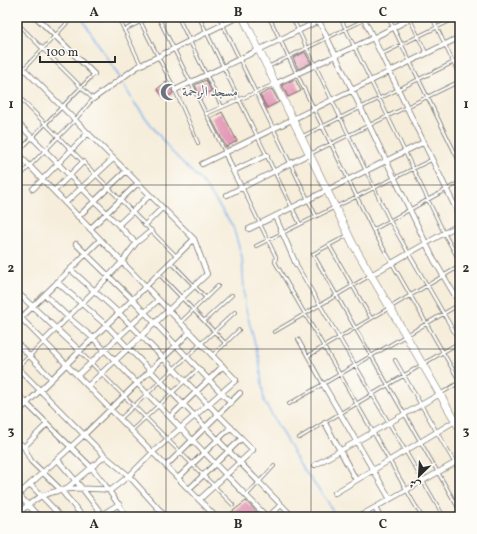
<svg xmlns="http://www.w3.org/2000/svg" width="477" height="534" font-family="Vollkorn,Amiri,serif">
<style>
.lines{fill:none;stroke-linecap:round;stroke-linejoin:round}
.stream{stroke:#7eb1eb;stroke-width:1.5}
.building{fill:#e498b6}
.lane-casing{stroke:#726f68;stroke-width:4}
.street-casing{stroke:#726f68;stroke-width:6}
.secondary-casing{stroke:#726f68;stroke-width:8}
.lane{stroke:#fff;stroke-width:2.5}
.street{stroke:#fff;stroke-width:4.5}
.secondary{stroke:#fff;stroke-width:7}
.grid{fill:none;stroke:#2b2b2b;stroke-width:1;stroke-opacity:0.55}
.labels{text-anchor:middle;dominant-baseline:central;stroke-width:3;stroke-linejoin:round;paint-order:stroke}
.worship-label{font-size:14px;fill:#5b616d;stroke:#fdfcf7;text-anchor:start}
.neatline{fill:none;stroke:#2b2b2b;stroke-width:1.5}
.grid-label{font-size:13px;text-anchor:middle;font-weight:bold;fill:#2b2b2b}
</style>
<rect width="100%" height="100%" fill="#fdfcf7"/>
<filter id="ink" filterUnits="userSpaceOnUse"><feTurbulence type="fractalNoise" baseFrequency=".025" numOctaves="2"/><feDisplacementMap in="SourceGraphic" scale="8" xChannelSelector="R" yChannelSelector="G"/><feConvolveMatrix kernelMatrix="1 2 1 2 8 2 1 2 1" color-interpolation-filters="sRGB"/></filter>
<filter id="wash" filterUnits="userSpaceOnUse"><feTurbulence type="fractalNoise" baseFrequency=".012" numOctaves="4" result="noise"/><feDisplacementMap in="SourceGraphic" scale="16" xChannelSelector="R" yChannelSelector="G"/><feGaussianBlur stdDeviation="0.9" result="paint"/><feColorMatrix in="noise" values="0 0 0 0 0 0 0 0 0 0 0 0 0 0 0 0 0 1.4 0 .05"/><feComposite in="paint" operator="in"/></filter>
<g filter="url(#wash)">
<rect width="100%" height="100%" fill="#f6edda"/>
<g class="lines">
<path class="stream" d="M81,17L120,78L133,101L171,151L203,183L227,217L233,227L242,257L245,306L259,359L264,401L300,465L328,502L335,517"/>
</g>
<g id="blocks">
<path class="building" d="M305,52L311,63L298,69L293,58Z
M295,79L301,91L288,97L282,85Z
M206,80L211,91L200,96L195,85Z
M166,82L173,93L165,99L157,89Z
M272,89L279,102L267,108L260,95Z
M222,112L237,141L226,147L211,118Z
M246,501L261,517H231L229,514Z"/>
</g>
</g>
<g filter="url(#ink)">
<use href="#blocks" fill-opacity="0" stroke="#726f68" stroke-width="1"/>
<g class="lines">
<g class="lane-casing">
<path id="lane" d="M118,17L141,65
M138,17L175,90L198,143
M158,17L225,152
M178,17L222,107
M199,17L300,224
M219,17L316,216
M269,17L373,230L460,382
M292,17L390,221L460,342
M340,17L444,233L460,262
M388,17L460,163
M432,17L460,77
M410,19L426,53
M100,21L108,17
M17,23L93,99L75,120L17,179
M124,30L150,17
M382,54L456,18
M268,67L370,17
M17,76L68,22
M17,95L176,256
M206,114L275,84
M303,136L460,59
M17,153L94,74
M310,154L460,81
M243,189L276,257L275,262L422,517
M373,230L460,182
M348,235L313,254L460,511
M329,245L371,318
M256,246L431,160
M171,262L206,298
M296,264L444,517
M159,274L226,344
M204,321L232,295
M181,322L218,286
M274,332L371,275
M298,339L323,384
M80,352L233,505
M213,355L239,330
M308,356L460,266
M395,360L460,472
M17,368L44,342
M440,394L460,382
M289,404L460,304
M120,419L235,312
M132,430L199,368
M299,438L460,342
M247,495L274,466"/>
</g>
<g class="street-casing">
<path id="street" d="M36,17L94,74
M317,17L434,260L460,304
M363,17L460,217
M456,17L460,26
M17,62L194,239L207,274L88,386
M275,84L373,38L414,17
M175,90L327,17
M93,99L137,67L238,17
M17,122L136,243
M225,152L233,171L242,189
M17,153L236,380L153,452L129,476L111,490C87,488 65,486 42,496C33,500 25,508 17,514
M202,164L460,37
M233,171L267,155
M33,189L88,133
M54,191L83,162
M227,195L309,154
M65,203L113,159
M275,216L296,264
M78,217L126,171
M118,225L150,195
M145,225L162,208
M90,229L138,183
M249,229L424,142
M76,244L132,299L231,403
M70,269L119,313L253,450L199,500
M371,275L460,224
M57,282L106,325L293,517
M17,292L80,351
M45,295L68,317L93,338L267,517
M17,314L216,517
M17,322L100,240
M44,341L109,276L122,262L136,243L151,231
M17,343L52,379
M17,367L105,456L129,476L166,517
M78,375L158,300
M323,384L390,499
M17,394L91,467L105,485L127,517
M17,413L194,239
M170,417L223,366
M325,423L356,480
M17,441L24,447L31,461L61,490L83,517
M24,447L47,424
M57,459L81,487L104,517
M315,465L440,394
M166,466L240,393
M178,478L231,427
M30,484L53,508L60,517
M67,488L105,456
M189,489L241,439
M17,493L39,517
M335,493L460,418
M17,496L84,435L190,332
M375,508L380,517
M98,517L119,504
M268,517L281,505
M358,517L460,460"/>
</g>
<g class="secondary-casing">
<path id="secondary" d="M243,17L353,244L460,429"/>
</g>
<use href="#lane" class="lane"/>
<use href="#street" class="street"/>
<use href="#secondary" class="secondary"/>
</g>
</g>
<path class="grid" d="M166,17V517M311,17V517M17,185H460M17,349H460"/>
<defs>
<g id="mosque-bare" transform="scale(1.38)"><path d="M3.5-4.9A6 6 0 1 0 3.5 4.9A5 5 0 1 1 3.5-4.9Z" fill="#6b7280" stroke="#fdfcf7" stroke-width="2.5" paint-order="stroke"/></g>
</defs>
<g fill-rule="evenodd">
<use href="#mosque-bare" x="169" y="92"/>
</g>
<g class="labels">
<g class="worship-label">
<text x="182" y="92">مسجد الرحمة</text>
</g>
</g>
<rect width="477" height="534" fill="none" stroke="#fdfcf7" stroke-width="44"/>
<g transform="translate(419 476) rotate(205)" stroke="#fdfcf7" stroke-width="3" paint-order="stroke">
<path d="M0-3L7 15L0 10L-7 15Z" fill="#2b2b2b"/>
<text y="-6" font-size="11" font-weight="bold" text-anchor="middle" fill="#2b2b2b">ش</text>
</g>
<path d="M40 56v6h75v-6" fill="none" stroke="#2b2b2b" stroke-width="2"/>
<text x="46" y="56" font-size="12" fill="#2b2b2b" stroke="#fdfcf7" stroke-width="3" paint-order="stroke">100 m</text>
<rect x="22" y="22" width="433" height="490" class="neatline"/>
<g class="grid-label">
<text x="94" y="16">A</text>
<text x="238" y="16">B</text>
<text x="383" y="16">C</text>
<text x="11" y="108">1</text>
<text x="466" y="108">1</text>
<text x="11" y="272">2</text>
<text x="466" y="272">2</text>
<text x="11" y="435">3</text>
<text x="466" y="435">3</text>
<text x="94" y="528">A</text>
<text x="238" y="528">B</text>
<text x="383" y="528">C</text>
</g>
</svg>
